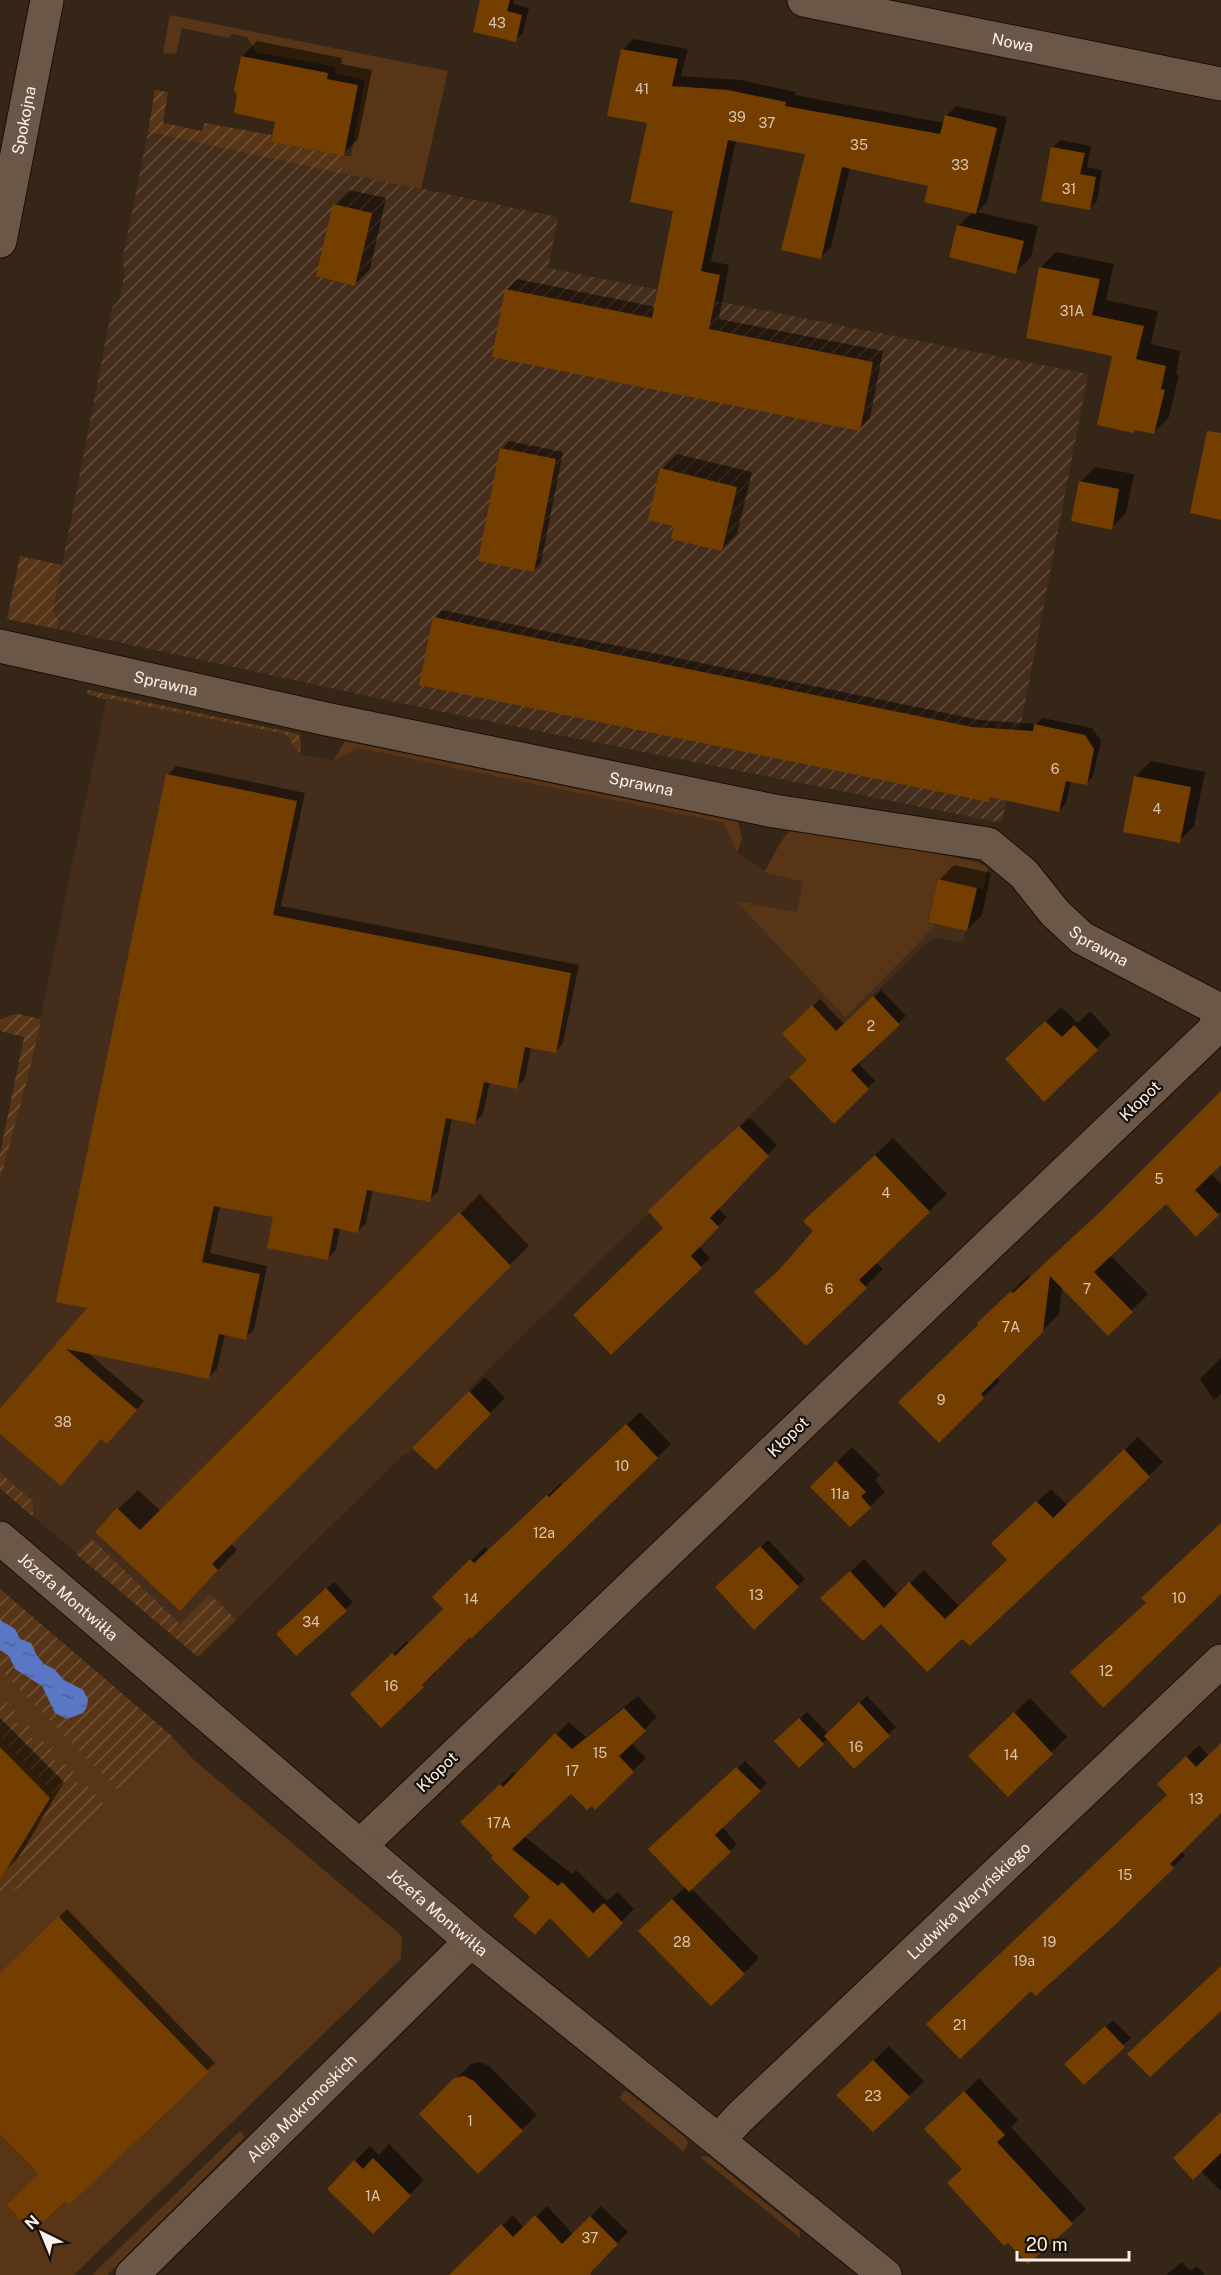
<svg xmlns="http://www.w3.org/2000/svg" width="1221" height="2275" font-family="'Public Sans',sans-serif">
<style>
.built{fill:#442e1b}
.industrial{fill:url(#industrial-furrows)}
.grass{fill:#573516}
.garden{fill:url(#garden-furrows)}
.water{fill:url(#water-ripples)}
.shadow{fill:#0007}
.building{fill:#743e00}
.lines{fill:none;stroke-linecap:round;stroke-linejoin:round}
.street-casing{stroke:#1d0e03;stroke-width:35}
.secondary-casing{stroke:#1d0e03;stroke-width:35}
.street{stroke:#6a5747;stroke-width:33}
.secondary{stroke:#6a5747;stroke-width:33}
.labels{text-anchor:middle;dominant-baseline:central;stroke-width:4.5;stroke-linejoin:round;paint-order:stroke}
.number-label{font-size:14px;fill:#dac4ae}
.street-label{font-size:16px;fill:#fcf1e8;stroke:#18110b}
</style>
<defs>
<pattern id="industrial-furrows" width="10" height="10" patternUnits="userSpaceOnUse" patternTransform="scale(1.5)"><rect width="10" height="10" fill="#442e1b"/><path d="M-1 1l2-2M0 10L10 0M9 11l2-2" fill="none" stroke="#604d3c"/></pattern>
<pattern id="garden-furrows" width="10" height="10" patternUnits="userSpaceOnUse" patternTransform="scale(1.5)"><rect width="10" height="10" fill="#573516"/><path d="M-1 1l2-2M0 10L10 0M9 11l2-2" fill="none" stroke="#705338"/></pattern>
<pattern id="water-ripples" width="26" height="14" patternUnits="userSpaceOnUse" patternTransform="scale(1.5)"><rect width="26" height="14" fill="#5a77c5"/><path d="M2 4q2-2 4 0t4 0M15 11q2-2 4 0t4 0" fill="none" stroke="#54628c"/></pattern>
</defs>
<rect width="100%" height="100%" fill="#362618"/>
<path class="built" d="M107,697L285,734L300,754L333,761L356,748L725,823L737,853L765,871L802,839L977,875L963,943L933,937L468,1389L469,1391L406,1455L404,1454L198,1657L0,1488V1180L28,1077Z"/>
<path class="industrial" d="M148,132L558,217L548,268L1088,374L1002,823L438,711L57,629L59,621L53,612L112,308L119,300L122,287L125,272L122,262Z"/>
<path class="grass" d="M170,15L448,71L421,189L341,173L344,156H351L365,80L335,73V67L256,52L247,37L232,34L228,38L182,28L176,54L163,53Z
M345,741L738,822L742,839L737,853L724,823L357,748L333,761Z
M815,828L977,862L988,867L983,889L938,878L927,923L936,925L845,1017L736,901L797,912L803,882L764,872C772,861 780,837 791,831C797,828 808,829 815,828Z
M0,1590L172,1737L193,1759L402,1936L401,1959L74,2275H0Z
M625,2090L686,2138L688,2144L683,2151L619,2098Z
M240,2131L245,2137L107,2275H92Z
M708,2156L800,2231V2238L700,2157Z"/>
<path class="garden" d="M155,90L168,92L163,123L202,131L205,123L272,135L271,142L344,156L341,173L148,132Z
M20,556L62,565L53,612L59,621L57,629L7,619Z
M88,690L299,734L301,744L300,754L285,734L107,698L106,700L87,694Z
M19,1014L41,1019L28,1077L0,1180V1154L24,1037L0,1031V1020L11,1015Z
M0,1473L33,1501V1517L0,1488Z
M92,1539L180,1624L210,1594L236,1620L198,1657L76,1554Z
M0,1589L173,1737L117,1789L0,1670Z
M6,1702L16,1713L12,1718L20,1726L25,1722L34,1731L30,1736L38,1744L43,1741L55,1752L51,1757L59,1765L63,1762L74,1772L71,1776L78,1783L82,1780L104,1805L18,1888L7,1895L0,1897V1874L6,1877L55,1795L0,1737V1705L2,1706Z"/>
<path class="water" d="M0,1620L15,1629L20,1639L31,1643L37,1656L44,1664L54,1669L64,1680L83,1690L88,1699L87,1707L83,1713L67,1719L55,1713L42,1686L15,1669L9,1656L0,1650Z"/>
<path class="shadow" d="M481,0H514L513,4L529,8L523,33L515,40Z
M633,39L688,49L681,76L740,80L796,92L795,95L944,123L946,116L956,106L1007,117L987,202L977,212L1038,226L1031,257L1016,272L958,226L973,212L930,185L850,167L831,247L820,258L807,153L736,140L711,261L729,265L719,319L883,351L870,418L859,429L506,290L517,279L656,307L675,210L649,122L623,50Z
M257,41L342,58L341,64L372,70L358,139L343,154L277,121L242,56Z
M1060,140L1091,146L1087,167L1102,170L1097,201L1090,208L1052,148Z
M349,190L386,198L370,269L355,284L334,205Z
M1056,252L1114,264L1106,300L1158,311L1151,344L1180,351L1176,375H1179L1169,417L1154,432L1137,429L1134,432L1114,354L1041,267Z
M509,441L563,452L541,563L534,570L502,449Z
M677,454L752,472L737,534L722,549L676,525L662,469Z
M1095,467L1134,474L1126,513L1111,528L1080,482Z
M442,610L980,720L1036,724L1043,718L1092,728L1101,741L1093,776L1086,783L1071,781L1066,803L1059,810L993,796L989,800L435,618Z
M1151,761L1205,772L1194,826L1179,841L1136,776Z
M176,766L305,793L281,906L579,965L563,1043L555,1052L531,1047L525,1079L516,1087L490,1082L483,1114L475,1122L452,1118L438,1192L429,1200L373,1189L366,1223L358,1231L340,1228L336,1250L328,1258L275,1216L220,1206L210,1253L267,1266L254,1330L245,1338L225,1334L217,1369L209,1377L87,1352L144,1401L115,1434L102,1438L0,1432V1412L89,1307L168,775Z
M954,865L991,873L982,915L967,930L939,880Z
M881,990L906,1016L857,1062L875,1081L834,1121L808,1060L784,1034L820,999L845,1025Z
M1061,1007L1078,1023L1090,1011L1111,1034L1096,1049L1022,1044Z
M1221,1093V1163L1210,1173L1221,1184V1211L1196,1235L1166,1202L1110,1255L1148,1294L1108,1334L1062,1287L1059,1314L996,1377L1000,1381L939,1441L980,1325L995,1307L1028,1276L1030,1278L1123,1191Z
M750,1118L777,1145L718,1208L727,1217L699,1246L710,1258L611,1352L665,1228L715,1147Z
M893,1138L947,1194L876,1262L883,1269L806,1344L756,1292L788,1262L815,1231L823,1204Z
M480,1194L529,1246L230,1543L237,1550L199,1589L118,1509L138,1490L161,1511Z
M1221,1358V1394L1214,1400L1200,1379Z
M485,1377L505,1398L435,1468L414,1448Z
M640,1412L671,1444L435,1670L436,1672L381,1725L365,1681L407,1641L409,1644L445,1609L434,1597L485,1547L489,1551L561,1483L563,1485Z
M1138,1437L1163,1462L970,1644L962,1637L881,1622L836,1585L864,1559L898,1595L924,1570L960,1607L1009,1559L1007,1530L1051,1489L1067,1505Z
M852,1447L880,1475L875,1480L885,1492L850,1525L812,1487Z
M768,1540L805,1579L754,1628L724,1580Z
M334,1582L353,1602L296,1654L285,1627Z
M638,1696L657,1717L631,1743L646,1758L595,1808L571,1792L524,1836L572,1874L576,1870L607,1901L618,1892L634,1909L589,1956L495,1856L475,1809L514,1772L516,1775L569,1722L586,1737Z
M867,1696L896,1727L854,1767L828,1738L799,1766L776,1741L807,1712L828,1734Z
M1030,1698L1067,1737L1008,1795L985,1741Z
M0,1718L64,1782L19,1857L4,1872L0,1870Z
M1221,1744V1811L1181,1851L1185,1856L1173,1867L1036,1994L1169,1794L1159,1784L1199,1745L1209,1756Z
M745,1761L767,1783L722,1827L737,1844L691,1888L759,1958L744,1973L655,1916L686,1886L658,1842Z
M67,1909L215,2063L69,2203L0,2131V1975Z
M1113,2020L1131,2038L1084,2082L1073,2056Z
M889,2046L924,2081L909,2096L853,2080Z
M480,2062L489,2066L537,2115L478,2172L421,2114L471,2064Z
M979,2078L1018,2120L1011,2127L1086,2209L1028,2262L963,2168L926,2129Z
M1221,2113V2191L1200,2170Z
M389,2144L424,2180L373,2232L355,2161L370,2146L379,2155Z
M547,2206L573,2234L601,2206L628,2232L586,2275H466L461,2265L513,2215L524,2228Z
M1182,2262L1190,2271L1197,2266L1205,2275H1166Z"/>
<path class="building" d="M480,0H510L507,11L522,15L516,42L473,32Z
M621,49L678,59L672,86L728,90L786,102L785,106L940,134L945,115L997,128L976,214L924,202L928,186L842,167L821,259L781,250L805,154L728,140L701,271L720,275L709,329L873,362L860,431L492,357L505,289L652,318L673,211L630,202L647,123L607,116Z
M241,56L328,73L327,79L358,85L344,156L271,142L275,122L234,113L237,95L234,90Z
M1051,147L1085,153L1080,174L1096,177L1090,210L1041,201Z
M333,204L372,213L355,286L316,276Z
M957,225L1024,241L1016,274L949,257Z
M1039,267L1100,279L1092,315L1144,326L1136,359L1166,366L1161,389L1165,390L1154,434L1135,430L1134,433L1097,425L1112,356L1026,338Z
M1207,431L1221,433V520L1190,513Z
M500,448L556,459L534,572L478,561Z
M660,468L737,487L722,551L671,539L674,526L648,520Z
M1079,481L1119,489L1112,530L1071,521Z
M433,617L972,727L1033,731L1034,724L1085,735L1094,749L1087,785L1066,781L1059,812L990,797L989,802L419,685Z
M166,774L297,801L273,915L571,973L556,1053L525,1047L517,1089L484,1082L475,1124L446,1118L430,1202L367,1190L358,1233L334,1228L328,1260L267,1248L273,1217L214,1206L202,1262L260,1274L246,1340L219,1334L209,1379L66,1349L137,1410L107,1444L101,1439L61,1486L0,1434V1409L87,1308L56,1302Z
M1134,776L1191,787L1180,843L1123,832Z
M938,879L977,888L967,931L928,922Z
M873,996L900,1025L851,1070L869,1089L834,1124L789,1077L807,1060L782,1034L812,1005L836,1031Z
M1045,1021L1062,1037L1074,1025L1098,1050L1044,1102L1005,1059Z
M1221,1091V1165L1195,1190L1219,1215L1196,1237L1166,1204L1094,1272L1133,1312L1108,1336L1050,1276L1043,1332L981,1394L984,1398L939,1443L898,1402L978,1325L977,1323L1011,1291L1013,1293L1104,1208Z
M739,1126L769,1156L710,1218L719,1227L691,1256L702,1268L611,1355L573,1315L663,1228L648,1211L704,1157Z
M875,1155L930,1212L859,1280L867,1288L806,1346L754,1292L778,1271L813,1231L803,1221Z
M459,1212L511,1266L212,1564L218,1570L180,1611L95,1532L117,1508L140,1530Z
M469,1391L491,1414L436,1470L412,1448Z
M626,1424L658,1458L471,1639L470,1637L422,1685L424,1687L381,1728L350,1694L392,1653L395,1656L443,1609L432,1597L470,1559L474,1563L547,1495L549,1497Z
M1124,1449L1150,1477L970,1646L962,1639L927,1672L881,1624L863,1641L820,1598L850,1571L884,1608L909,1582L945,1619L1007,1560L991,1543L1036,1501L1053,1518Z
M836,1461L866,1492L861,1496L871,1508L850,1527L810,1487Z
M1221,1523V1594L1103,1708L1070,1672L1146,1603L1141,1598Z
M760,1546L799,1587L754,1630L715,1587Z
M326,1588L347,1611L296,1656L276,1634Z
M859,1702L890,1736L854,1769L824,1736Z
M624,1708L646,1731L619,1756L634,1772L595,1810L592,1806L587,1810L571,1794L512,1849L558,1886L562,1882L593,1913L604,1903L623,1923L589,1958L550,1918L535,1935L513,1916L530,1897L491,1858L493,1856L460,1822L500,1784L503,1787L555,1733L572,1749Z
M1014,1712L1053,1754L1008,1797L968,1756Z
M799,1718L824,1744L799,1768L774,1741Z
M1221,1743V1813L1170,1864L1174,1868L1116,1924L1036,1996L1031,1991L960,2059L926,2024L1167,1795L1157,1784L1186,1756L1196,1767Z
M0,1747L50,1798L0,1880Z
M736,1767L761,1791L715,1835L731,1852L689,1892L648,1849Z
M672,1899L745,1974L711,2006L638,1931Z
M58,1916L209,2072L69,2205L65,2201L32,2232L7,2205L39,2174L0,2134V1973Z
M1221,1966V2011L1150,2077L1127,2054Z
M1105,2026L1125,2047L1084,2085L1064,2064Z
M873,2060L910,2097L873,2132L836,2095Z
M464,2076L474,2081L523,2131L478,2174L419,2114L454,2078Z
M964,2091L1005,2135L997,2142L1073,2224L1028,2264L1008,2243L1004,2246L947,2183L962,2169L924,2129Z
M1221,2112V2153L1193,2180L1173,2158Z
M373,2158L411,2196L373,2234L327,2189L354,2160L363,2169Z
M535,2215L562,2244L590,2216L618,2244L590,2273L591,2275H449L501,2224L513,2237Z"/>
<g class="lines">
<g class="street-casing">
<g id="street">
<path id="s1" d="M804,0L1221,84"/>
<path id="s2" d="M0,241L47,0"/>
<path id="s3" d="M0,646L326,719L774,811L988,844L1024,874L1055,913L1082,938L1216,1008L1217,1027L360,1846"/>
<path id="s4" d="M719,2140L739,2118L1221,1661"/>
<path id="s5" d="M132,2275L471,1941"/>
</g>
</g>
<g class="secondary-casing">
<g id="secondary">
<path id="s6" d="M0,1538L471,1941L885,2275"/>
</g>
</g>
<use href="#street" class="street"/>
<use href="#secondary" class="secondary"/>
</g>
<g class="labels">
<g class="number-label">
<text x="497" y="23">43</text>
<text x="642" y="89">41</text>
<text x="737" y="117">39</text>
<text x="767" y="123">37</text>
<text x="859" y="145">35</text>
<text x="960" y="165">33</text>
<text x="1069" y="189">31</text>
<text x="1072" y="311">31A</text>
<text x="1055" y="769">6</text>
<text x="1157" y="809">4</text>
<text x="871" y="1026">2</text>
<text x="1159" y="1179">5</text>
<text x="886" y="1193">4</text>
<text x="829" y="1289">6</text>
<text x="1087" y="1289">7</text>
<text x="1011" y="1327">7A</text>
<text x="941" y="1400">9</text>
<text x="63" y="1422">38</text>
<text x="622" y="1466">10</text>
<text x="840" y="1494">11a</text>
<text x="544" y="1533">12a</text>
<text x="756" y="1595">13</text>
<text x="1179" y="1598">10</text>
<text x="471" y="1599">14</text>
<text x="311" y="1622">34</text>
<text x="1106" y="1671">12</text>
<text x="391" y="1686">16</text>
<text x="856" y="1747">16</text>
<text x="600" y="1753">15</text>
<text x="1011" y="1755">14</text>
<text x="572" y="1771">17</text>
<text x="1196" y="1799">13</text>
<text x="499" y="1823">17A</text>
<text x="1125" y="1875">15</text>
<text x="682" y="1942">28</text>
<text x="1049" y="1942">19</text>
<text x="1024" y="1961">19a</text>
<text x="960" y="2025">21</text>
<text x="873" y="2096">23</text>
<text x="470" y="2121">1</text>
<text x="373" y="2196">1A</text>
<text x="590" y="2238">37</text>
</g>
<g class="street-label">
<text stroke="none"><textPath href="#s1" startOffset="213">Nowa</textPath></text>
<text stroke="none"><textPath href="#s2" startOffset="123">Spokojna</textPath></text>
<text stroke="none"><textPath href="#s3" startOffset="170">Sprawna</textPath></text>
<text stroke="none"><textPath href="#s3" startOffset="656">Sprawna</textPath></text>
<text stroke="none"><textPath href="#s3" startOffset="1160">Sprawna</textPath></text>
<text transform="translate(1140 1101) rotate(-44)">Kłopot</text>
<text transform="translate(788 1437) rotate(-44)">Kłopot</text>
<text stroke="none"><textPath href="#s6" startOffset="90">Józefa Montwiłła</textPath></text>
<text transform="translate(437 1772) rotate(-44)">Kłopot</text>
<text stroke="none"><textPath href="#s4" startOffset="346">Ludwika Waryńskiego</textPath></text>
<text stroke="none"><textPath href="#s6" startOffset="576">Józefa Montwiłła</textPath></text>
<text stroke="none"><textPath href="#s5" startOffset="238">Aleja Mokronoskich</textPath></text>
</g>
</g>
<g transform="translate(42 2233) rotate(317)" stroke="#18110b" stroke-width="4.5" paint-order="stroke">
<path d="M0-4.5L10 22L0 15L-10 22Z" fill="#fcf1e8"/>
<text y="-9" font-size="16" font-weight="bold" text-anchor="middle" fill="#fcf1e8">N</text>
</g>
<path d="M1017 2251v9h112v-9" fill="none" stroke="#fcf1e8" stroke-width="3"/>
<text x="1026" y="2251" font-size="18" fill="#fcf1e8" stroke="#18110b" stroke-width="4.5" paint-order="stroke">20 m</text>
</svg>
